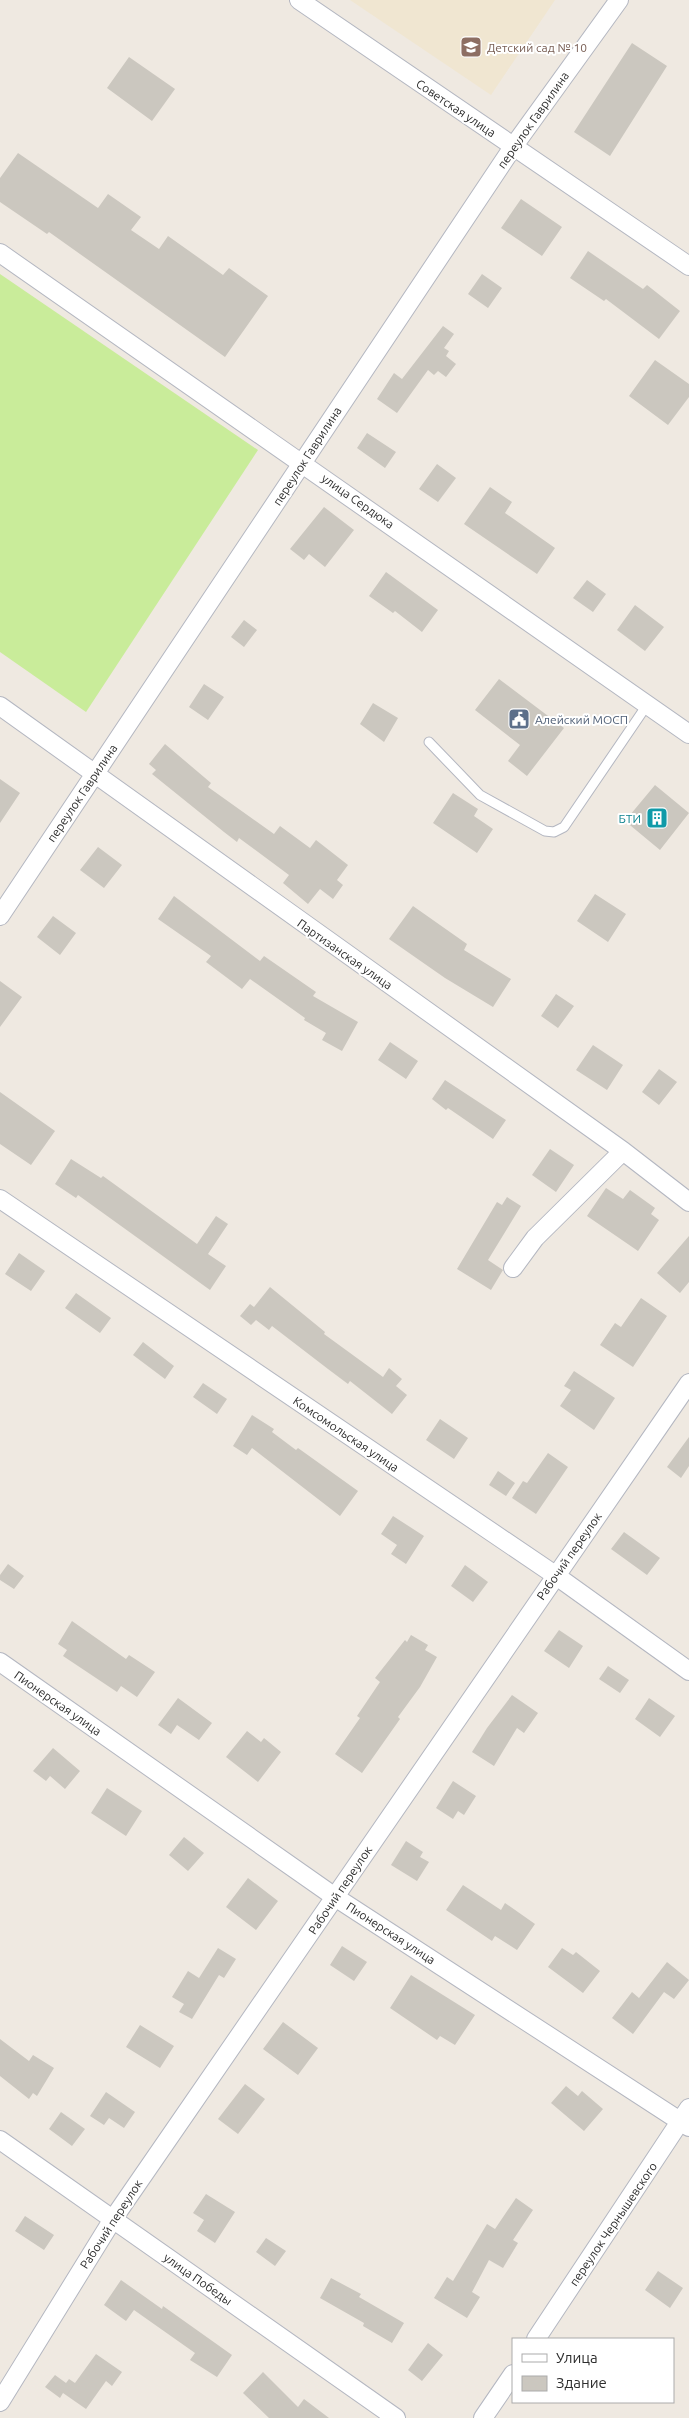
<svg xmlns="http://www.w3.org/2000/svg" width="689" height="2418" font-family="Ubuntu,sans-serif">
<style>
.education{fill:#f0e6d1}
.pitch{fill:#c9ec9a}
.building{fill:#cbc7bf}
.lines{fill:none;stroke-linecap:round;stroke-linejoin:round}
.lane-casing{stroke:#b4b7c1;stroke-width:11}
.street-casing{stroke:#b4b7c1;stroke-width:20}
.lane{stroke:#fff;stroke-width:9}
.street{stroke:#fff;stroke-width:18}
.labels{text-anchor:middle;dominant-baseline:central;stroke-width:4;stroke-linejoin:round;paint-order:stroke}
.education-label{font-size:12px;fill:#785e54;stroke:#fff;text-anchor:start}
.street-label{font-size:12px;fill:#2e2e2e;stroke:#fff}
.service-label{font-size:12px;fill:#4e5e75;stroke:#fff;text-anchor:start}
.culture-label{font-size:12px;fill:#0d838f;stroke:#fff;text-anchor:end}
</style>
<rect width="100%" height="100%" fill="#efe9e1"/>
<path class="education" d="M350,0H555L491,95Z"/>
<path class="pitch" d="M0,274L258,450L86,712L0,652Z"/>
<path class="building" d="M632,43L667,66L610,156L574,132Z
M129,57L175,89L152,121L107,88Z
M18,153L98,208L108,194L141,217L131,230L159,249L168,236L223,275L229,268L268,296L225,357L49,232L47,234L0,202V178Z
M521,199L562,227L542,256L501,228Z
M588,251L643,289L647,285L680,311L659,339L606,299L604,301L570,278Z
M482,274L502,288L488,308L468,294Z
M443,326L454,334L444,348L449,351L446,356L456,364L446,377L438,371L434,375L428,370L397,413L377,399L394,373L402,379Z
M655,360L689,384V397L668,425L629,396Z
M367,433L396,452L385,468L357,448Z
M437,464L456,478L438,502L419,489Z
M490,487L512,502L505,513L555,548L537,574L464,524Z
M324,507L354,530L325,567L309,554L304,560L290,549Z
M386,572L438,610L422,632L395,611L393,613L369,596Z
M587,580L606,594L593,612L573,598Z
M635,605L664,627L645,651L617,630Z
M244,620L257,630L244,647L231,637Z
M499,679L564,728L527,776L508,761L520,745L475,710Z
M204,684L224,697L208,720L189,707Z
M373,703L398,718L384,742L360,724Z
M165,744L211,783L208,787L274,834L280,826L310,848L316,840L348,865L337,880L343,885L333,899L320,889L308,904L283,883L289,875L239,838L237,842L224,832L152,774L156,770L149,764Z
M0,779L20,793L0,823Z
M655,785L689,813L660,850L625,821Z
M453,793L478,809L474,816L493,829L477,853L433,823Z
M98,847L122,865L104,888L80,870Z
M595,894L626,914L608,942L577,921Z
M174,896L260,961L264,956L316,992L313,996L358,1022L342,1051L322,1040L326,1033L304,1020L305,1018L250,979L242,989L206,962L211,956L158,919Z
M413,906L467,944L464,950L511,979L493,1007L445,978L389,939Z
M53,916L76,933L60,955L37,937Z
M0,981L22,997L0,1027Z
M556,994L574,1006L558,1028L541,1016Z
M390,1042L418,1061L406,1079L378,1060Z
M593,1045L623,1065L607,1090L576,1070Z
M659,1069L677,1082L659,1105L642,1092Z
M445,1080L506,1120L493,1139L448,1108L446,1110L432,1099Z
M0,1092L55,1131L31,1165L0,1144Z
M550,1149L574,1165L556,1192L532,1175Z
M71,1159L101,1178L103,1176L197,1244L216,1216L228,1224L208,1254L226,1266L210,1290L78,1195L76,1198L55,1184Z
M606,1188L623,1199L630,1190L655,1208L651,1214L659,1220L638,1251L587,1216Z
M507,1197L521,1206L488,1260L503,1270L491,1290L457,1269L497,1202L502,1205Z
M689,1236V1282L680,1293L657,1273Z
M19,1253L45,1271L31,1291L5,1274Z
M270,1287L325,1332L324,1334L383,1377L389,1368L402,1379L396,1386L407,1395L392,1414L350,1381L348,1384L328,1369L272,1326L269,1330L256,1320L251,1325L240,1316L250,1304L254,1307Z
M76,1293L111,1318L100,1333L65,1308Z
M641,1298L667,1316L633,1367L600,1345L615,1323L621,1327Z
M143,1342L174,1366L165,1379L133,1355Z
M574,1371L615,1398L594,1430L560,1406L571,1390L564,1386Z
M203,1383L227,1399L217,1414L193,1397Z
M252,1415L274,1429L272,1432L296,1450L298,1448L358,1491L340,1516L252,1448L247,1455L233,1446Z
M440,1419L468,1438L454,1459L426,1440Z
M689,1437V1466L681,1478L667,1467Z
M548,1453L568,1467L536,1514L512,1498L523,1481L527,1483Z
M498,1471L515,1483L506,1496L489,1485Z
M393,1516L424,1536L406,1564L391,1554L397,1545L381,1534Z
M624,1532L660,1558L647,1575L611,1549Z
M8,1564L24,1576L14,1589L0,1580V1575Z
M465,1565L488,1582L473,1602L451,1586Z
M72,1621L126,1659L129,1655L155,1672L137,1697L121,1686L117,1692L63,1656L67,1650L58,1644Z
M559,1630L583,1646L569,1668L544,1651Z
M411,1635L428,1645L425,1650L437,1657L420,1687L398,1717L400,1719L362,1773L335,1754L360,1718L357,1716L380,1682L375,1678L405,1640L407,1642Z
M608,1666L629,1680L620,1693L599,1679Z
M512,1695L538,1713L524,1733L517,1728L494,1766L472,1752L487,1728Z
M178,1698L212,1723L199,1740L177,1725L171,1734L158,1725Z
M649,1698L675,1716L660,1737L635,1719Z
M247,1731L261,1742L264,1738L281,1752L258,1782L226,1757Z
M53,1748L80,1771L65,1789L50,1776L46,1781L33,1771Z
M453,1781L476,1796L464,1815L458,1811L453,1819L436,1808Z
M107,1788L142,1811L126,1836L91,1813Z
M184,1837L204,1853L188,1871L169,1855Z
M406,1841L423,1852L420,1857L429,1862L417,1881L391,1865Z
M248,1878L278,1901L256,1930L226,1907Z
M463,1885L501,1910L505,1903L535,1924L517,1950L495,1936L492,1941L446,1910Z
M342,1946L367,1962L354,1981L330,1965Z
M218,1948L236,1959L224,1978L219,1975L192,2019L179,2012L184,2004L172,1997L188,1971L199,1978Z
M562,1948L573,1955L576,1952L600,1971L583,1993L548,1967Z
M667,1962L689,1980L674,1999L664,1992L633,2034L612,2018L632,1992L639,1998Z
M411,1975L475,2015L455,2045L440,2036L437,2040L390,2008Z
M283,2022L318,2048L298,2075L263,2049Z
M140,2025L174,2046L160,2068L126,2047Z
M0,2039L29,2061L33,2055L54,2068L37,2096L33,2093L29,2099L0,2076Z
M245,2084L265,2099L238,2134L218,2119Z
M566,2086L578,2096L582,2091L603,2109L584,2131L551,2103Z
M106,2092L135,2112L124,2128L109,2118L104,2125L90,2116Z
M61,2112L85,2129L72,2146L49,2129Z
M206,2194L235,2212L215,2243L197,2231L204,2220L193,2213Z
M516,2198L533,2210L513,2240L518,2243L503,2268L489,2260L472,2292L480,2297L467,2318L434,2298L447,2277L453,2281L487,2224L495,2229Z
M25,2216L54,2235L44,2250L15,2231Z
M266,2238L286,2251L275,2266L256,2252Z
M658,2271L683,2288L670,2308L645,2290Z
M331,2278L361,2294L359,2297L404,2323L392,2343L363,2326L364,2323L320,2298Z
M121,2280L162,2309L163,2306L232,2355L217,2377L190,2360L195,2353L134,2310L126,2321L104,2305Z
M428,2343L443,2355L422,2381L408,2370Z
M96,2354L122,2372L112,2386L106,2381L86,2409L63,2393L60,2398L45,2387L55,2375L66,2383L69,2379L75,2383Z
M263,2372L298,2407L304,2399L329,2418H269L243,2393Z"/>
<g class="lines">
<g class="lane-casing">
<path id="lane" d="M429,742L480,795L545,831L554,832L564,827L647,705"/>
</g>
<g class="street-casing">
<path id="street" d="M299,0L689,266
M0,253L689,734
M0,706L623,1151L689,1202
M0,916L513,147L619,0
M0,1199L555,1575L689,1671
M513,1268L535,1238L623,1151
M0,1662L335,1897L689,2127
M0,2140L396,2418
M536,2339L689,2108
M0,2402L113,2219L689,1383
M483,2418L513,2374"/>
</g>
<use href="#lane" class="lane"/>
<use href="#street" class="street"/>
</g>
<defs>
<g id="school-square" transform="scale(1.125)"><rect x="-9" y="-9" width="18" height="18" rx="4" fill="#8d6e63" stroke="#fff"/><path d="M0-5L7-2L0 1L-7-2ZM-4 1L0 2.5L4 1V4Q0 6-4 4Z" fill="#fff"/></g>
<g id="civic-square" transform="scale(1.125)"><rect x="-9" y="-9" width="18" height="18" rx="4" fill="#5c6f8a" stroke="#fff"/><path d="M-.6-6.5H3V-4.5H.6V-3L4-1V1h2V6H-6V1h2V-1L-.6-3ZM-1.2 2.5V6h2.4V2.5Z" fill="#fff"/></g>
<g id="building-square" transform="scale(1.125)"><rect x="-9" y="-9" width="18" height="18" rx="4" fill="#0f9aa8" stroke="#fff"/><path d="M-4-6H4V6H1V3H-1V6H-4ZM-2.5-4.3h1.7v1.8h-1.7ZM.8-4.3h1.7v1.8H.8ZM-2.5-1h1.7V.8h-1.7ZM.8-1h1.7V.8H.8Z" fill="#fff"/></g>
</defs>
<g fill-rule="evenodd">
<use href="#school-square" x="471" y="47"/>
<use href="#civic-square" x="519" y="719"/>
<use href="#building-square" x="657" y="818"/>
</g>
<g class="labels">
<g class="education-label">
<text x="487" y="47">Детский сад № 10</text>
</g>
<g class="street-label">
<text transform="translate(456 108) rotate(34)">Советская улица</text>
<text transform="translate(533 120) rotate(-55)">переулок Гаврилина</text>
<text transform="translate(307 456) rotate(-57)">переулок Гаврилина</text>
<text transform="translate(358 501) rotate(35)">улица Сердюка</text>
<text transform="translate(82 793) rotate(-56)">переулок Гаврилина</text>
<text transform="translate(345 954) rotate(35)">Партизанская улица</text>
<text transform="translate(346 1434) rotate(34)">Комсомольская улица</text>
<text transform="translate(569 1556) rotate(-55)">Рабочий переулок</text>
<text transform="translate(58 1703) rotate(35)">Пионерская улица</text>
<text transform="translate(340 1890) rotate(-56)">Рабочий переулок</text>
<text transform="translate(391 1933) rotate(33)">Пионерская улица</text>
<text transform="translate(111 2224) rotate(-57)">Рабочий переулок</text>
<text transform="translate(613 2224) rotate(-56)">переулок Чернышевского</text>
<text transform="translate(198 2279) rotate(35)">улица Победы</text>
</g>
<g class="service-label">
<text x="535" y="719">Алейский МОСП</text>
</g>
<g class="culture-label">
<text x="641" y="818">БТИ</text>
</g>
</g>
<rect x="512" y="2338" width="162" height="65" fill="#ffffff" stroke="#ababab"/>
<rect x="522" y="2354" width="25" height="8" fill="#ffffff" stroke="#ababab"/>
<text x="556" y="2363" font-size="15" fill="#2e2e2e">Улица</text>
<rect x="522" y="2376" width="25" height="15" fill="#cbc7bf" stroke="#ababab"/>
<text x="556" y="2388" font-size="15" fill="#2e2e2e">Здание</text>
</svg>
